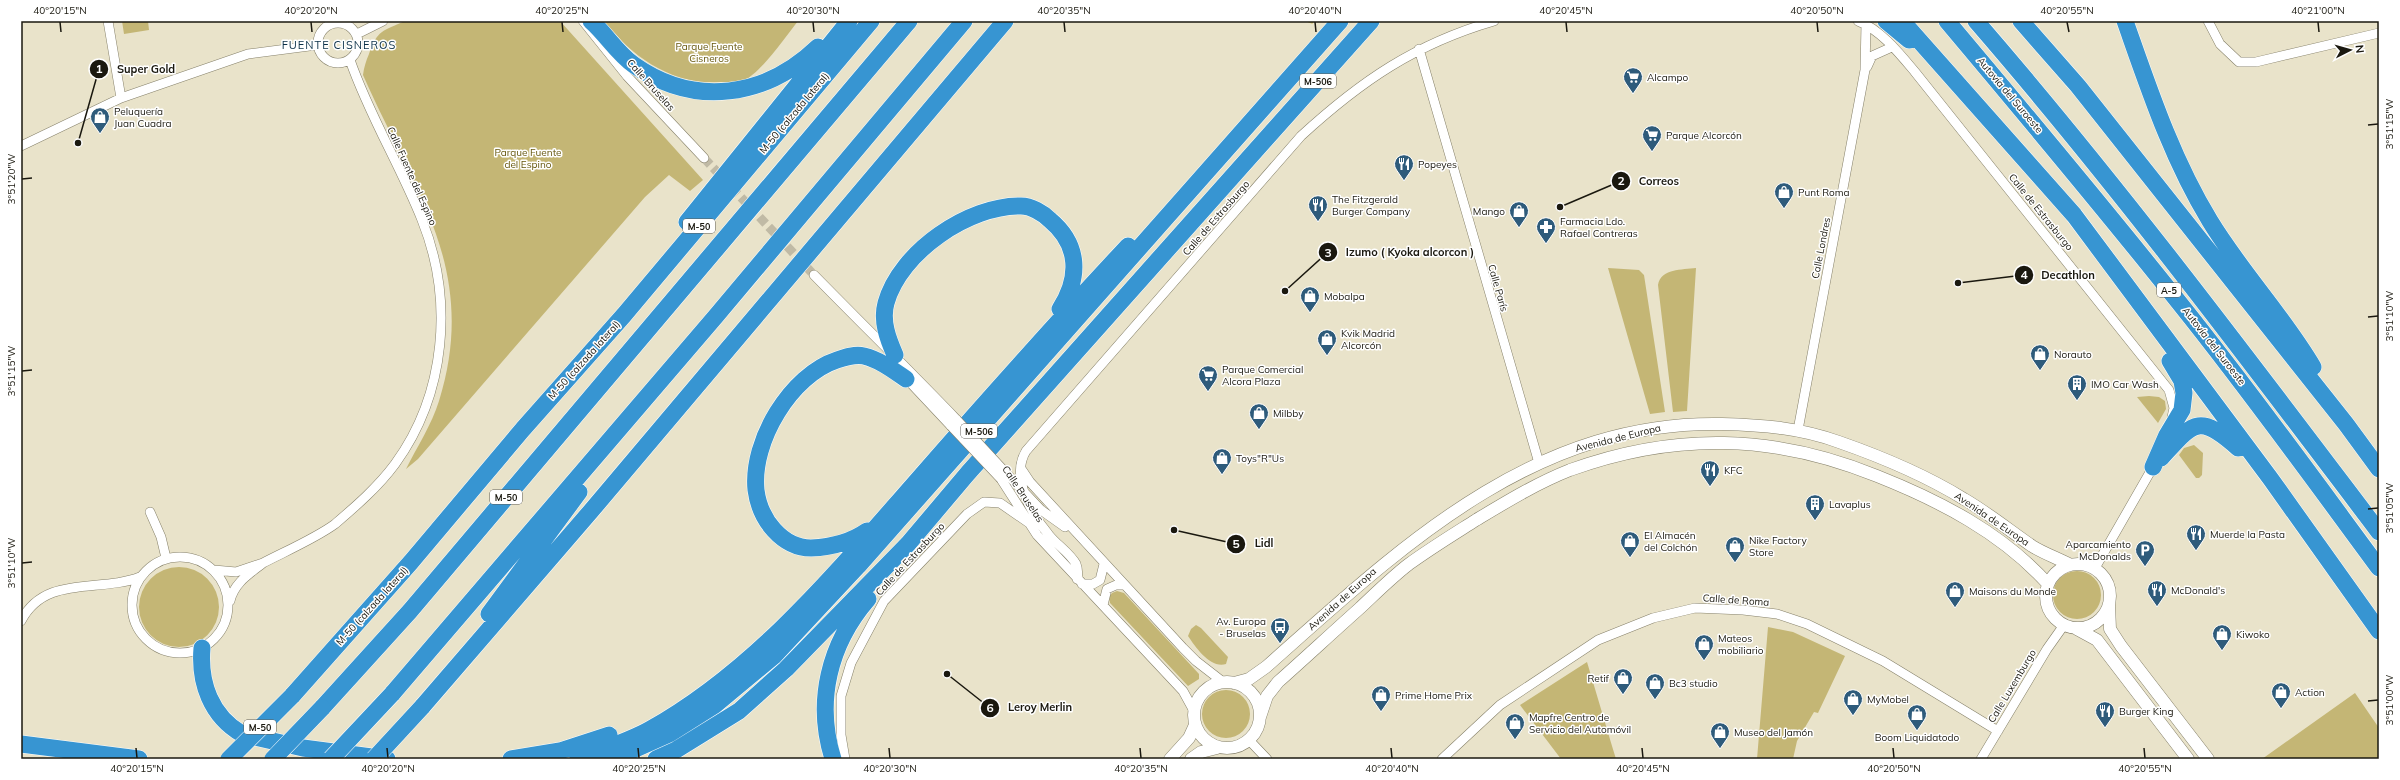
<svg xmlns="http://www.w3.org/2000/svg" width="2400" height="780" font-family="Mulish,sans-serif">
<style>
.green{fill:#c4b675}
.lines{fill:none;stroke-linecap:round;stroke-linejoin:round}
.stream{stroke:#d0bc5b;stroke-width:3}
.minor-tunnel{stroke:#c0baa5;stroke-width:9;stroke-dasharray:9 4.5;stroke-linecap:butt}
.minor-casing{stroke:#86816a;stroke-width:10}
.tertiary-casing{stroke:#86816a;stroke-width:13}
.motorway-casing{stroke:#fff;stroke-width:18}
.minor{stroke:#fff;stroke-width:9}
.tertiary{stroke:#fff;stroke-width:12}
.motorway{stroke:#3795d2;stroke-width:17}
.minor-bridge-casing{stroke:#86816a;stroke-width:10;stroke-linecap:butt}
.motorway-bridge-casing{stroke:#fff;stroke-width:18;stroke-linecap:butt}
.minor-bridge{stroke:#fff;stroke-width:9}
.motorway-bridge{stroke:#3795d2;stroke-width:17}
.ticks{fill:none;stroke:#1a180f;stroke-width:1.5}
.labels{text-anchor:middle;dominant-baseline:central;stroke-width:3;stroke-linejoin:round;paint-order:stroke}
.shield{fill:#fff;stroke:#5f5d57;stroke-width:1}
.shield-label{font-size:9px;font-weight:bold;fill:#1a180f}
.park-label{font-size:10px;fill:#66570c;stroke:#fff}
.poi-label{font-size:10px;fill:#1a180f;stroke:#fff;text-anchor:start}
.street-label{font-size:10px;fill:#1a180f;stroke:#fff}
.neighbourhood-label{font-size:11px;letter-spacing:1px;fill:#0a2f47;stroke:#fff}
.leader{fill:none;stroke:#1a180f;stroke-width:1.5}
.callout-dot{fill:#1a180f;stroke:#fff;stroke-width:1.5}
.mark-label{font-size:12px;text-anchor:middle;font-weight:bold;fill:#fff}
.callout-label{font-size:11px;text-anchor:middle;font-weight:bold;fill:#1a180f;stroke:#fff;stroke-width:3;stroke-linejoin:round;paint-order:stroke}
.neatline{fill:none;stroke:#1a180f;stroke-width:1.5}
.ticks-label{font-size:10px;text-anchor:middle;fill:#1a180f}
</style>
<rect width="100%" height="100%" fill="#e9e3ca"/>
<path class="green" d="M122,21H148L149,30L124,34Z
M405,21H560L703,180L690,191L669,175L645,197L418,459L406,469C417,447 432,424 439,401C480,269 413,189 363,75C364,67 366,61 369,54C377,30 383,31 405,21Z
M603,21H798C786,36 759,76 742,81C735,83 727,82 720,82C671,85 633,57 603,21Z
M1608,268L1639,270L1644,275L1665,412L1650,414Z
M1696,268L1687,411L1673,412L1658,285C1661,268 1682,270 1696,268Z
M2149,396L2159,397L2165,401L2166,409L2158,423L2137,397Z
M2194,445L2203,453L2202,475L2199,478H2196L2179,455L2184,448Z
M139 607a40 40 0 1 1 80 0a40 40 0 1 1-80 0Z
M2053 595a24 24 0 1 1 48 0a24 24 0 1 1-48 0Z
M1117,591L1124,593L1199,674V679L1188,686L1110,603L1109,597L1112,593Z
M1196,625L1201,628L1228,657L1226,664C1211,669 1196,648 1188,636L1191,629Z
M1768,627L1793,632L1845,656L1818,713L1814,712L1797,741L1793,759H1757Z
M1587,662L1612,746L1616,759H1561L1520,705Z
M1202 714a24 24 0 1 1 48 0a24 24 0 1 1-48 0Z
M2355,693L2379,728V759H2262Z"/>
<g class="lines">
<path class="stream" d="M1309,21L1312,22"/>
<path class="minor-tunnel" d="M704,158L814,275"/>
<g class="minor-casing">
<path id="minor" d="M108,21L121,98
M583,21L627,76L704,158
M1858,21C1881,30 1900,54 1915,72L2169,390L2174,408L2172,417
M2208,21L2220,44L2239,62H2256L2379,33
M318 43a20 20 0 1 1 40 0a20 20 0 1 1-40 0Z
M357,34L383,21
M1419,49L1539,463
M1867,67L1872,56L1892,47
M21,146L121,98L248,54L317,45
M814,275C862,324 910,371 957,420
M905,377L951,426
M1798,430L1865,70L1866,24
M1022,470L1030,482L1183,648L1196,661L1223,682
M1006,473L1041,510L1065,527
M1001,479L1037,535L1183,691L1194,711
M150,512L161,537L166,558
M132 605a48 48 0 1 1 96 0a48 48 0 1 1-96 0Z
M263,563C284,552 316,538 335,524C356,506 378,487 395,464C446,394 454,300 422,220C400,165 369,115 350,60
M2095,568L2153,467
M214,570L236,572L263,563C249,574 234,583 230,601
M1077,579C1078,574 1078,569 1076,564C1070,553 1057,545 1049,535C1032,515 1010,477 1026,451L1301,136C1361,81 1415,44 1494,21
M1082,584H1093L1100,580L1104,564
M1103,605L1107,589L1116,585H1124
M21,621C45,574 100,593 140,577
M1249,740L1267,759
M845,759L841,735V696L851,663L884,601L967,514L984,502L1000,503L1029,523
M1442,759L1500,705L1598,640L1653,618L1695,608L1743,610L1777,614L1807,624L1883,661L1998,731
M1981,759L2047,649L2064,625"/>
</g>
<g class="tertiary-casing">
<path id="tertiary" d="M2046 596a32 32 0 1 1 64 0a32 32 0 1 1-64 0Z
M2109,605L2110,629L2121,646L2208,759
M2075,628L2097,640L2188,759
M1194 715a33 33 0 1 1 66 0a33 33 0 1 1-66 0Z
M1234,683L1249,679L1266,667C1399,549 1532,420 1722,424C1763,425 1801,428 1839,442C1882,457 1925,475 1964,499C1988,513 2009,530 2032,546C2043,553 2057,558 2069,564
M1260,717L1267,696L1278,682C1305,658 1332,633 1360,608C1376,593 1392,577 1409,564C1431,548 1454,534 1476,520C1506,502 1537,483 1570,470C1675,432 1774,434 1877,476C1940,501 2002,533 2048,584
M1170,759L1189,738L1195,725
M1191,759L1201,752L1217,748"/>
</g>
<g class="motorway-casing">
<path id="motorway" d="M591,21C606,34 617,53 634,65C695,108 766,97 818,47
M1886,21L1909,40
M1902,21L2074,215L2270,478L2379,631
M1947,21C2026,115 2105,209 2181,305C2250,391 2314,480 2379,568
M1976,21C2118,185 2248,359 2379,532
M2021,21L2078,86L2346,424L2379,469
M2125,21C2149,89 2172,159 2210,221C2241,272 2283,316 2313,367
M687,222L849,21
M895,355C888,339 881,321 886,303C900,252 969,205 1021,206C1031,206 1043,213 1050,220C1080,245 1080,278 1060,309
M2161,458C2193,423 2198,412 2238,448
M2153,467L2167,435L2182,410L2184,393L2182,381L2170,361
M867,531C850,543 832,547 811,548C796,548 784,541 774,530C764,519 758,505 756,490C751,441 791,375 837,360C846,357 855,354 864,356C880,360 893,370 906,379
M489,614L579,492
M202,648C199,683 211,716 242,734L303,748L387,759
M392,694L716,316L964,21
M292,696L411,562L523,429L624,315L871,21
M422,707L591,511L1005,21
M322,708L410,611L909,21
M21,744L139,759
M511,759L560,751L609,735
M578,759C601,750 627,742 649,730C755,671 835,574 914,484C984,404 1055,324 1128,246
M613,759L669,734L715,705L774,656L858,566L1340,21
M656,759L676,750L739,711L786,669L908,544L968,473L1371,21
M833,759C815,702 829,644 868,599"/>
</g>
<use href="#minor" class="minor"/>
<use href="#tertiary" class="tertiary"/>
<use href="#motorway" class="motorway"/>
<g class="minor-bridge-casing">
<path id="minor-bridge" d="M957,420L1006,473
M951,426L1001,479"/>
</g>
<g class="motorway-bridge-casing">
<path id="motorway-bridge" d="M229,759L292,696
M273,759L322,708
M331,759L392,694
M374,759L422,707"/>
</g>
<use href="#minor-bridge" class="minor-bridge"/>
<use href="#motorway-bridge" class="motorway-bridge"/>
</g>
<path class="ticks" d="M60,22L61,32M311,22L312,32M562,22L563,32M813,22L814,32M1064,22L1065,32M1315,22L1316,32M1566,22L1567,32M1817,22L1818,32M2067,22L2069,32M2318,22L2319,32M2368,125L2378,124M22,179L32,178M2368,317L2378,316M22,371L32,370M2368,509L2378,508M22,563L32,562M2368,701L2378,700M136,748L137,758M387,748L388,758M638,748L639,758M889,748L890,758M1140,748L1141,758M1391,748L1392,758M1642,748L1643,758M1893,748L1894,758M2144,748L2145,758"/>
<defs>
<g id="supermarket-pin" transform="scale(1)"><path d="M0 17L-7.5 6A9.5 9.5 0 1 1 7.5 6Z" fill="#2e5b7b" stroke="#fff"/><path d="M-6-5.5h2.5l.6 2H6L4.5 2H-2.5L-4.4-4H-6ZM-1.5 3.2a1.3 1.3 0 1 0 .1 0ZM3 3.2a1.3 1.3 0 1 0 .1 0Z" fill="#fff"/></g>
<g id="shop-pin" transform="scale(1)"><path d="M0 17L-7.5 6A9.5 9.5 0 1 1 7.5 6Z" fill="#2e5b7b" stroke="#fff"/><path d="M-5-2.5h2.3a2.7 3.5 0 0 1 5.4 0H5L5.5 6h-11ZM-1.5-2.5h3a1.5 2.3 0 0 0-3 0Z" fill="#fff"/></g>
<g id="restaurant-pin" transform="scale(1)"><path d="M0 17L-7.5 6A9.5 9.5 0 1 1 7.5 6Z" fill="#2e5b7b" stroke="#fff"/><path d="M-5-6h1v4h1v-4h1v4h1v-4h1v5L-1.5 .5V6h-2V.5L-5-1ZM5-6V6H3V1.5H1.5Q1.5-4 5-6Z" fill="#fff"/></g>
<g id="pharmacy-pin" transform="scale(1)"><path d="M0 17L-7.5 6A9.5 9.5 0 1 1 7.5 6Z" fill="#2e5b7b" stroke="#fff"/><path d="M-2-6h4v4h4v4h-4v4h-4v-4h-4v-4h4Z" fill="#fff"/></g>
<g id="building-pin" transform="scale(1)"><path d="M0 17L-7.5 6A9.5 9.5 0 1 1 7.5 6Z" fill="#2e5b7b" stroke="#fff"/><path d="M-4-6H4V6H1V3H-1V6H-4ZM-2.5-4.3h1.7v1.8h-1.7ZM.8-4.3h1.7v1.8H.8ZM-2.5-1h1.7V.8h-1.7ZM.8-1h1.7V.8H.8Z" fill="#fff"/></g>
<g id="parking-pin" transform="scale(1)"><path d="M0 17L-7.5 6A9.5 9.5 0 1 1 7.5 6Z" fill="#2e5b7b" stroke="#fff"/><path d="M-3.5-5.5H1a3.5 3.5 0 0 1 0 7H-1V5.5H-3.5ZM-1-3.4V-.6H.8a1.4 1.4 0 0 0 0-2.8Z" fill="#fff"/></g>
<g id="bus-pin" transform="scale(1)"><path d="M0 17L-7.5 6A9.5 9.5 0 1 1 7.5 6Z" fill="#2e5b7b" stroke="#fff"/><path d="M-5-6H5V4H4V6H2V4H-2V6H-4V4H-5ZM-3.5-4V0h7V-4ZM-3.5 1.2v1.5H-2V1.2ZM2 1.2v1.5H3.5V1.2Z" fill="#fff"/></g>
</defs>
<g fill-rule="evenodd">
<use href="#supermarket-pin" x="1633" y="77"/>
<use href="#shop-pin" x="100" y="117"/>
<use href="#supermarket-pin" x="1652" y="135"/>
<use href="#restaurant-pin" x="1404" y="164"/>
<use href="#shop-pin" x="1784" y="192"/>
<use href="#restaurant-pin" x="1318" y="205"/>
<use href="#shop-pin" x="1519" y="211"/>
<use href="#pharmacy-pin" x="1546" y="227"/>
<use href="#shop-pin" x="1310" y="296"/>
<use href="#shop-pin" x="1327" y="339"/>
<use href="#shop-pin" x="2040" y="354"/>
<use href="#supermarket-pin" x="1208" y="375"/>
<use href="#building-pin" x="2077" y="384"/>
<use href="#shop-pin" x="1259" y="413"/>
<use href="#shop-pin" x="1222" y="458"/>
<use href="#restaurant-pin" x="1710" y="470"/>
<use href="#building-pin" x="1815" y="504"/>
<use href="#restaurant-pin" x="2196" y="534"/>
<use href="#shop-pin" x="1630" y="541"/>
<use href="#shop-pin" x="1735" y="546"/>
<use href="#parking-pin" x="2145" y="550"/>
<use href="#restaurant-pin" x="2157" y="590"/>
<use href="#shop-pin" x="1955" y="591"/>
<use href="#bus-pin" x="1280" y="627"/>
<use href="#shop-pin" x="2222" y="634"/>
<use href="#shop-pin" x="1704" y="644"/>
<use href="#shop-pin" x="1623" y="678"/>
<use href="#shop-pin" x="1655" y="683"/>
<use href="#shop-pin" x="2281" y="692"/>
<use href="#shop-pin" x="1381" y="695"/>
<use href="#shop-pin" x="1853" y="699"/>
<use href="#restaurant-pin" x="2105" y="711"/>
<use href="#shop-pin" x="1917" y="714"/>
<use href="#shop-pin" x="1515" y="723"/>
<use href="#shop-pin" x="1720" y="732"/>
</g>
<g class="labels">
<g class="shield">
<rect x="1300" y="74" width="36" height="14" rx="3"/>
<rect x="683" y="219" width="32" height="14" rx="3"/>
<rect x="2157" y="283" width="24" height="14" rx="3"/>
<rect x="961" y="424" width="36" height="14" rx="3"/>
<rect x="490" y="490" width="32" height="14" rx="3"/>
<rect x="244" y="720" width="32" height="14" rx="3"/>
</g>
<g class="shield-label">
<text x="1318" y="81">M-506</text>
<text x="699" y="226">M-50</text>
<text x="2169" y="290">A-5</text>
<text x="979" y="431">M-506</text>
<text x="506" y="497">M-50</text>
<text x="260" y="727">M-50</text>
</g>
<g class="park-label">
<text x="709" y="46">Parque Fuente<tspan x="709" dy="12">Cisneros</tspan></text>
<text x="528" y="152">Parque Fuente<tspan x="528" dy="12">del Espino</tspan></text>
</g>
<g class="poi-label">
<text x="1647" y="77">Alcampo</text>
<text x="114" y="111">Peluquería<tspan x="114" dy="12">Juan Cuadra</tspan></text>
<text x="1666" y="135">Parque Alcorcón</text>
<text x="1418" y="164">Popeyes</text>
<text x="1798" y="192">Punt Roma</text>
<text x="1332" y="199">The Fitzgerald<tspan x="1332" dy="12">Burger Company</tspan></text>
<text x="1505" y="211" text-anchor="end">Mango</text>
<text x="1560" y="221">Farmacia Ldo.<tspan x="1560" dy="12">Rafael Contreras</tspan></text>
<text x="1324" y="296">Mobalpa</text>
<text x="1341" y="333">Kvik Madrid<tspan x="1341" dy="12">Alcorcón</tspan></text>
<text x="2054" y="354">Norauto</text>
<text x="1222" y="369">Parque Comercial<tspan x="1222" dy="12">Alcora Plaza</tspan></text>
<text x="2091" y="384">IMO Car Wash</text>
<text x="1273" y="413">Milbby</text>
<text x="1236" y="458">Toys"R"Us</text>
<text x="1724" y="470">KFC</text>
<text x="1829" y="504">Lavaplus</text>
<text x="2210" y="534">Muerde la Pasta</text>
<text x="1644" y="535">El Almacén<tspan x="1644" dy="12">del Colchón</tspan></text>
<text x="1749" y="540">Nike Factory<tspan x="1749" dy="12">Store</tspan></text>
<text x="2131" y="544" text-anchor="end">Aparcamiento<tspan x="2131" dy="12">McDonalds</tspan></text>
<text x="2171" y="590">McDonald's</text>
<text x="1969" y="591">Maisons du Monde</text>
<text x="1266" y="621" text-anchor="end">Av. Europa<tspan x="1266" dy="12">- Bruselas</tspan></text>
<text x="2236" y="634">Kiwoko</text>
<text x="1718" y="638">Mateos<tspan x="1718" dy="12">mobiliario</tspan></text>
<text x="1609" y="678" text-anchor="end">Retif</text>
<text x="1669" y="683">Bc3 studio</text>
<text x="2295" y="692">Action</text>
<text x="1395" y="695">Prime Home Prix</text>
<text x="1867" y="699">MyMobel</text>
<text x="2119" y="711">Burger King</text>
<text x="1529" y="717">Mapfre Centro de<tspan x="1529" dy="12">Servicio del Automóvil</tspan></text>
<text x="1734" y="732">Museo del Jamón</text>
<text x="1917" y="737" text-anchor="middle">Boom Liquidatodo</text>
</g>
<g class="street-label">
<text transform="translate(651 85) rotate(48)">Calle Bruselas</text>
<text transform="translate(2010 95) rotate(50)">Autovía del Suroeste</text>
<text transform="translate(794 113) rotate(-50)">M-50 (calzada lateral)</text>
<text transform="translate(412 176) rotate(66)">Calle Fuente del Espino</text>
<text transform="translate(2041 212) rotate(51)">Calle de Estrasburgo</text>
<text transform="translate(1216 218) rotate(-49)">Calle de Estrasburgo</text>
<text transform="translate(1821 248) rotate(-79)">Calle Londres</text>
<text transform="translate(1498 288) rotate(74)">Calle París</text>
<text transform="translate(2214 346) rotate(52)">Autovía del Suroeste</text>
<text transform="translate(584 360) rotate(-48)">M-50 (calzada lateral)</text>
<text transform="translate(1618 438) rotate(-14)">Avenida de Europa</text>
<text transform="translate(1023 494) rotate(56)">Calle Bruselas</text>
<text transform="translate(1992 519) rotate(34)">Avenida de Europa</text>
<text transform="translate(910 559) rotate(-47)">Calle de Estrasburgo</text>
<text transform="translate(1342 599) rotate(-42)">Avenida de Europa</text>
<text transform="translate(1736 600) rotate(4)">Calle de Roma</text>
<text transform="translate(372 606) rotate(-48)">M-50 (calzada lateral)</text>
<text transform="translate(2012 686) rotate(-59)">Calle Luxemburgo</text>
</g>
<g class="neighbourhood-label">
<text x="339" y="45">FUENTE CISNEROS</text>
</g>
</g>
<path class="leader" d="M78 143L99 69M1560 207L1621 181M1285 291L1328 252M1958 283L2024 275M1174 530L1236 544M947 674L990 708"/>
<g class="callout-dot">
<circle cx="78" cy="143" r="4"/>
<circle cx="1560" cy="207" r="4"/>
<circle cx="1285" cy="291" r="4"/>
<circle cx="1958" cy="283" r="4"/>
<circle cx="1174" cy="530" r="4"/>
<circle cx="947" cy="674" r="4"/>
<circle cx="99" cy="69" r="10"/>
<circle cx="1621" cy="181" r="10"/>
<circle cx="1328" cy="252" r="10"/>
<circle cx="2024" cy="275" r="10"/>
<circle cx="1236" cy="544" r="10"/>
<circle cx="990" cy="708" r="10"/>
</g>
<g class="mark-label">
<text x="99" y="73">1</text>
<text x="1621" y="185">2</text>
<text x="1328" y="257">3</text>
<text x="2024" y="279">4</text>
<text x="1236" y="548">5</text>
<text x="990" y="712">6</text>
</g>
<g class="callout-label">
<text x="146" y="73">Super Gold</text>
<text x="1659" y="185">Correos</text>
<text x="1410" y="256">Izumo ( Kyoka alcorcon )</text>
<text x="2068" y="279">Decathlon</text>
<text x="1264" y="547">Lidl</text>
<text x="1040" y="711">Leroy Merlin</text>
</g>
<rect width="2400" height="780" fill="none" stroke="#ffffff" stroke-width="44"/>
<g transform="translate(2350 50) rotate(84)" stroke="#ffffff" stroke-width="3" paint-order="stroke">
<path d="M0-3L7 15L0 10L-7 15Z" fill="#1a180f"/>
<text y="-6" font-size="11" font-weight="bold" text-anchor="middle" fill="#1a180f">N</text>
</g>
<rect x="22" y="22" width="2356" height="736" class="neatline"/>
<g class="ticks-label">
<text x="60" y="14">40°20'15"N</text>
<text x="311" y="14">40°20'20"N</text>
<text x="562" y="14">40°20'25"N</text>
<text x="813" y="14">40°20'30"N</text>
<text x="1064" y="14">40°20'35"N</text>
<text x="1315" y="14">40°20'40"N</text>
<text x="1566" y="14">40°20'45"N</text>
<text x="1817" y="14">40°20'50"N</text>
<text x="2067" y="14">40°20'55"N</text>
<text x="2318" y="14">40°21'00"N</text>
<text transform="translate(2389 124) rotate(-90)" y="4">3°51'15"W</text>
<text transform="translate(11 179) rotate(-90)" y="4">3°51'20"W</text>
<text transform="translate(2389 316) rotate(-90)" y="4">3°51'10"W</text>
<text transform="translate(11 371) rotate(-90)" y="4">3°51'15"W</text>
<text transform="translate(2389 508) rotate(-90)" y="4">3°51'05"W</text>
<text transform="translate(11 563) rotate(-90)" y="4">3°51'10"W</text>
<text transform="translate(2389 700) rotate(-90)" y="4">3°51'00"W</text>
<text x="137" y="772">40°20'15"N</text>
<text x="388" y="772">40°20'20"N</text>
<text x="639" y="772">40°20'25"N</text>
<text x="890" y="772">40°20'30"N</text>
<text x="1141" y="772">40°20'35"N</text>
<text x="1392" y="772">40°20'40"N</text>
<text x="1643" y="772">40°20'45"N</text>
<text x="1894" y="772">40°20'50"N</text>
<text x="2145" y="772">40°20'55"N</text>
</g>
</svg>
